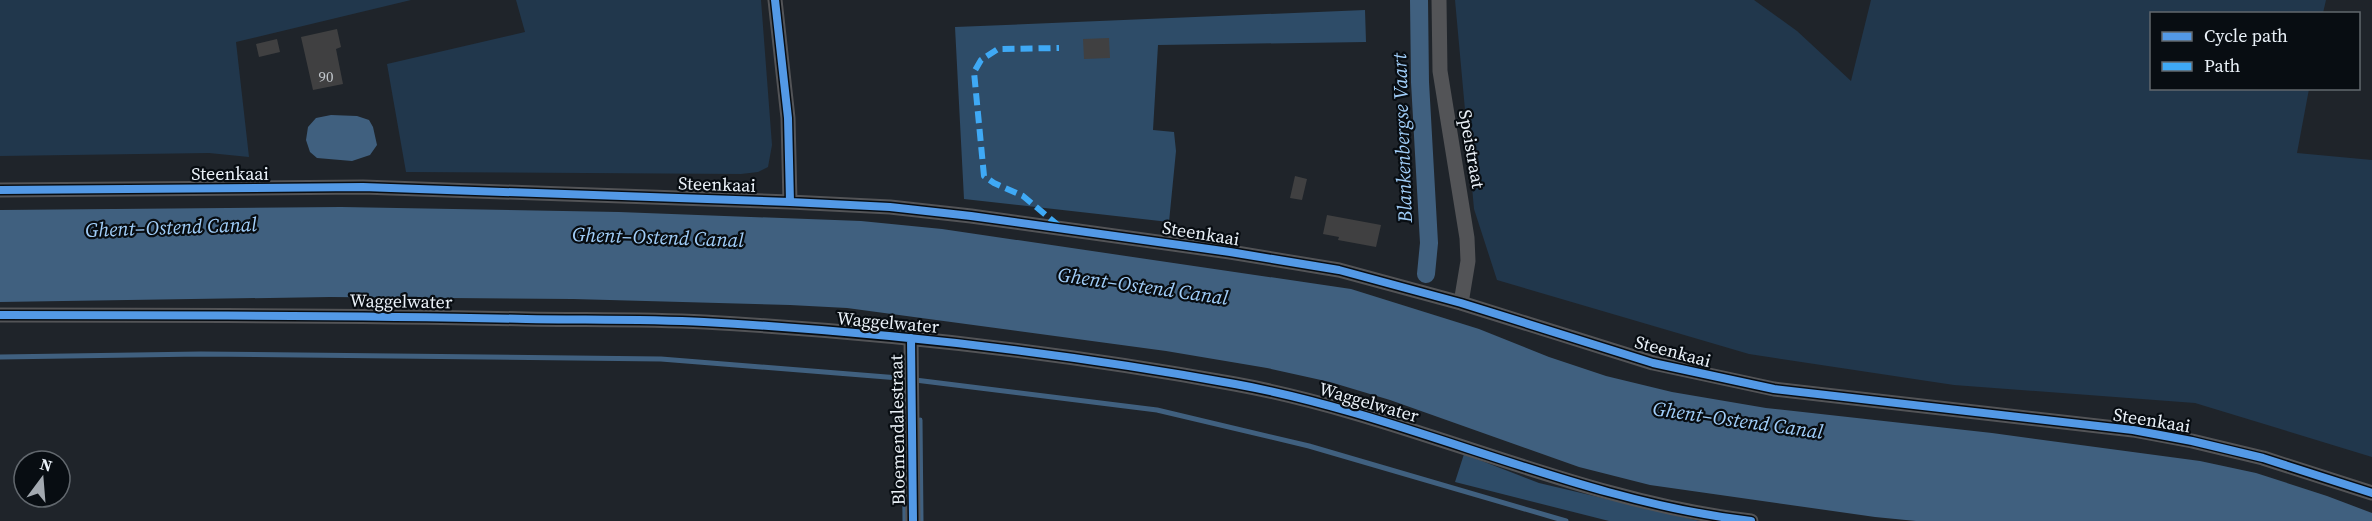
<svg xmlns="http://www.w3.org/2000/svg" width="2372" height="521" font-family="'Source Serif 4',serif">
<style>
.green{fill:#21374c}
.forest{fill:#2e4c68}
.water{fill:#40607f}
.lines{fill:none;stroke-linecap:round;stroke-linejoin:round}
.stream{stroke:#40607f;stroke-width:5}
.canal{stroke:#40607f;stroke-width:18}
.building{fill:#404041}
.minor{stroke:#535457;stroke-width:15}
.quiet{stroke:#3fa9f5;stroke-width:6;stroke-dasharray:12 6;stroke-linecap:butt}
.cycleway-casing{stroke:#080d12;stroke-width:11}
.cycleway{stroke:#5399e6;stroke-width:8}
.labels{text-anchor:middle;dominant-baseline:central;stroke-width:4.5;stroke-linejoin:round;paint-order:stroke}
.number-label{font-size:15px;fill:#c0c5ca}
.street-label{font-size:18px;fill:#eaf1f8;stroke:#080d12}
.water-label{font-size:20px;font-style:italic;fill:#a1cef9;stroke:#080d12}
</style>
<rect width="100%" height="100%" fill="#1f242a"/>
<path class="green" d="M0,0H411L236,42L249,157L209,153L0,156Z
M516,0H761L772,145L768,167L758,172L741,174L406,172L387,64L525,32Z
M1455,0H1754L1797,31L1851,81L1871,0H2326L2323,13L2152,14V88L2309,89L2297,153L2372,160V457L2195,403L1954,385L1749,354L1497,280L1474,209Z"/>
<path class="forest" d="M1365,10L1366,42L1158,45L1153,130L1174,132L1176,151L1169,222L964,199L955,27Z
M1464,454L1539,483L1700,521H1609L1455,482Z"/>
<path class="water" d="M331,115L357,116L369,120L373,127L377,145L370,155L352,161L317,158L310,152L306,140L308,127L316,118Z
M341,207L619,212L861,221L942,229L1351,289L1479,329L1549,357L1606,376L1672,392L1766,408L1992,433L2200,461L2256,473L2327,496L2372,513V521H1916L1875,517L1650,485L1579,467L1390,400L1330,382L1267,368L1166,351L847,308L790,305L573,299L330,297L0,302V210Z"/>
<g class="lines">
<path class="stream" d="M0,357L201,354L661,359L899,378L1157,410L1309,446L1566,521
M920,420L921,521
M904,421L905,521"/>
<path class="canal" d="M1419,0L1420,82L1429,243L1426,274"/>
</g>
<path class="building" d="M337,29L341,47L336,49L343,84L313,90L301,37Z
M1109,38L1110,58L1084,59L1083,39Z
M277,39L280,52L259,57L256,44Z
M1295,176L1307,179L1302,200L1290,198Z
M1327,215L1381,225L1376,247L1338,240L1339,237L1323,234Z"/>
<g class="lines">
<path class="minor" d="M775,0L788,118L790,202
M1439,0L1440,71L1467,238L1468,261L1461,303
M0,190L363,187L790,202L890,207L971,216L1230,252L1339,270L1461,303L1653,363L1774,389L2133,430L2192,441L2263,458L2372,493
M0,315C175,315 351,315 526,319C585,320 645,319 704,322C882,332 1060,352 1235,384C1411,416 1573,500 1751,521
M911,338L913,521"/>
<path class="quiet" d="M1059,226L1023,196L994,183L984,176L974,72L981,60L998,49L1059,48"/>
<g class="cycleway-casing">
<path id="cycleway" d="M775,0L788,118L790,202
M0,190L363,187L790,202L890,207L971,216L1230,252L1339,270L1461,303L1653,363L1774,389L2133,430L2192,441L2263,458L2372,493
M0,315C175,315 351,315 526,319C585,320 645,319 704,322C882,332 1060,352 1235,384C1411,416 1573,500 1751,521
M911,338L913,521"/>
</g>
<use href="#cycleway" class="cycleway"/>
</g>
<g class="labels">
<g class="number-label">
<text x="326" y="76">90</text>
</g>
<g class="street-label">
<text transform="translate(1472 149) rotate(80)">Speistraat</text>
<text x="230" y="173">Steenkaai</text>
<text transform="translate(717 184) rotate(2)">Steenkaai</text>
<text transform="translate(1201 233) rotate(9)">Steenkaai</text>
<text transform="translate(401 301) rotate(1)">Waggelwater</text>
<text transform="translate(888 322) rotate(5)">Waggelwater</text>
<text transform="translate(1673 351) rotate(15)">Steenkaai</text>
<text transform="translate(1369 402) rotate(16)">Waggelwater</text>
<text transform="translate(2152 420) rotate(9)">Steenkaai</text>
<text transform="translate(897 430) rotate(-91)">Bloemendalestraat</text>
</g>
<g class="water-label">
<text transform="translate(1402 138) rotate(-92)">Blankenbergse Vaart</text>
<text transform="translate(171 227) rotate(-2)">Ghent–Ostend Canal</text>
<text transform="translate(658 237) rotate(2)">Ghent–Ostend Canal</text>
<text transform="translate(1143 286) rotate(8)">Ghent–Ostend Canal</text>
<text transform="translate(1738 420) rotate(8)">Ghent–Ostend Canal</text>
</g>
</g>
<rect x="2150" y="12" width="210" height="78" fill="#080d12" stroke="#62686e" stroke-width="1.5"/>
<rect x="2162" y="32" width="30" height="9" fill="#5399e6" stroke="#62686e" stroke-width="1.5"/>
<text x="2204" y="42" font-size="18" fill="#eaf1f8">Cycle path</text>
<rect x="2162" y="62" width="30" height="9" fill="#3fa9f5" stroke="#62686e" stroke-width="1.5"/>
<text x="2204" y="72" font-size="18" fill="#eaf1f8">Path</text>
<g transform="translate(42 479) rotate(16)"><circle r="28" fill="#080d12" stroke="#62686e" stroke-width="1.5"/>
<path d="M0-4.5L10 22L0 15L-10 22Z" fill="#a3a9b0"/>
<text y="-9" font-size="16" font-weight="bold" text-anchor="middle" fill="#eaf1f8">N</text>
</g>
</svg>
